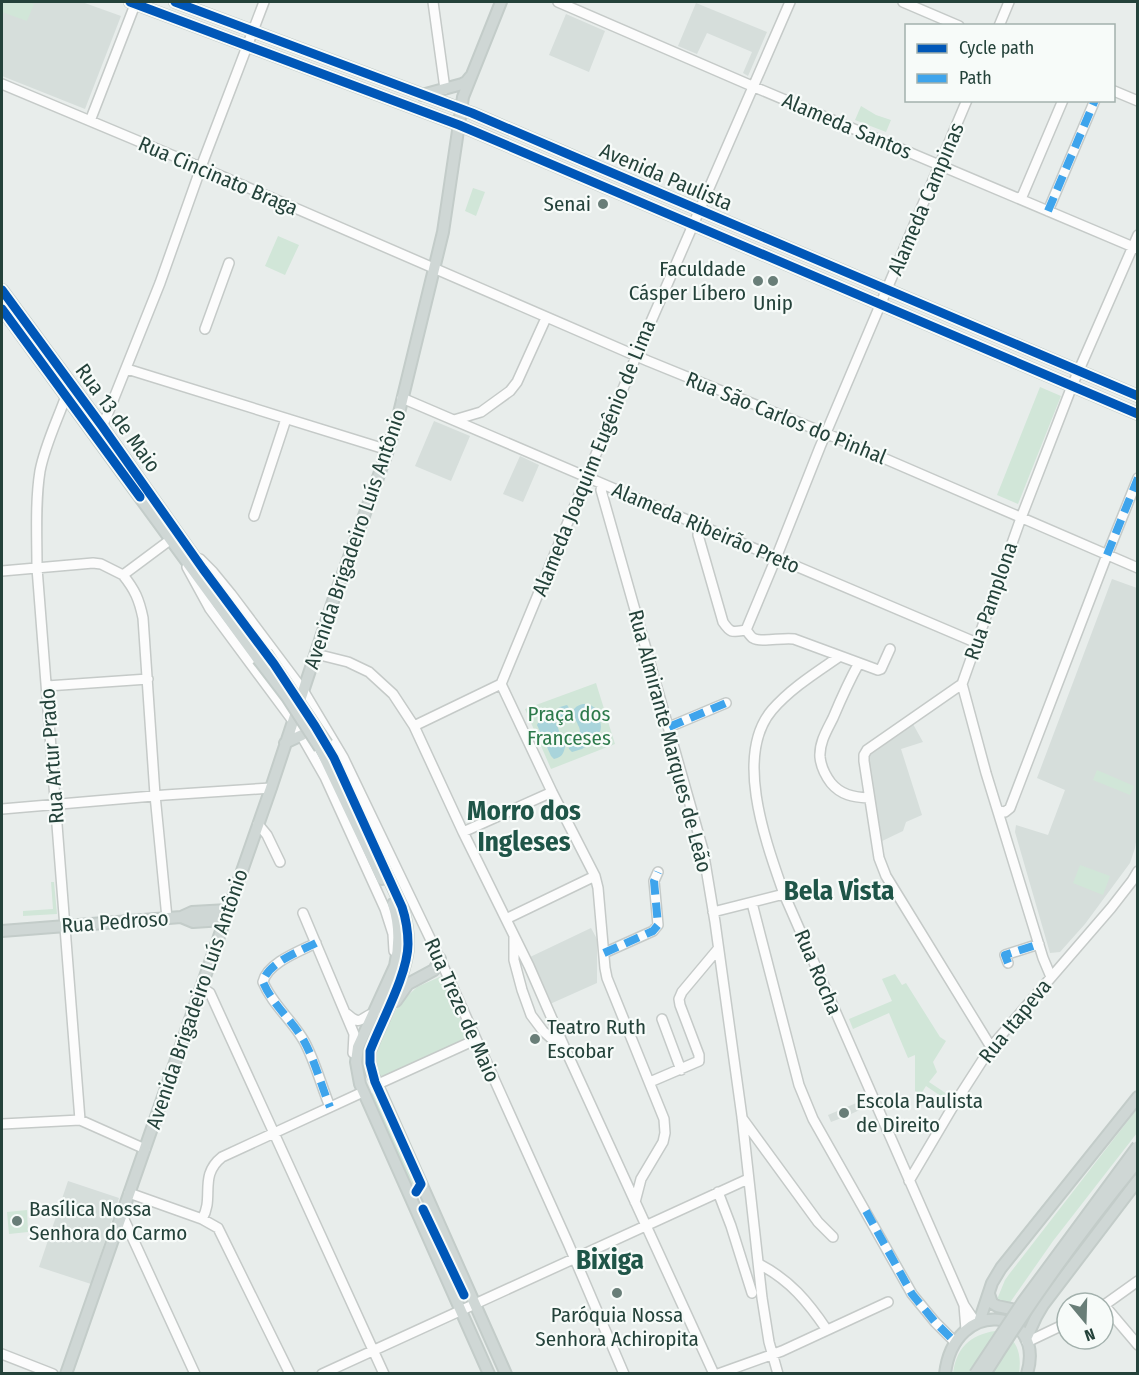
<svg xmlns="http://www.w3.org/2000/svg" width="1139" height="1375" font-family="'Fira Sans Condensed',sans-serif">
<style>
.built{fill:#d6dedb}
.green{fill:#d1e6d8}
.water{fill:#a9d4db}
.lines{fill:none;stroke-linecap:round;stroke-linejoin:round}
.minor-casing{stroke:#c5cac8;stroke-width:12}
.major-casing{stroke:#c3ccc9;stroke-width:14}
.minor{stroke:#fcfcfc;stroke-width:9}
.major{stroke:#cfd7d5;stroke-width:10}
.major-bridge-casing{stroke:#c3ccc9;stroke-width:14;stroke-linecap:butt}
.major-bridge{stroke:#cfd7d5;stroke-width:10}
.quiet{stroke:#3ea4ec;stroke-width:8;stroke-dasharray:15 8;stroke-linecap:butt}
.cycleway-casing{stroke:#f7fbf9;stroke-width:13}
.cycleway{stroke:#0057b8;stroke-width:9}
.poi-dot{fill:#697e78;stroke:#f7fbf9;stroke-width:2}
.labels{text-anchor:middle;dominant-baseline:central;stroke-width:4.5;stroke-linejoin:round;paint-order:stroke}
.street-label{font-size:21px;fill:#24423a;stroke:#f7fbf9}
.poi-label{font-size:21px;fill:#24423a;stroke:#f7fbf9;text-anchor:start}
.park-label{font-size:21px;fill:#2d7a4b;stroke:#f7fbf9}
.district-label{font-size:27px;font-weight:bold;fill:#1f5548;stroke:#f7fbf9}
</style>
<rect width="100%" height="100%" fill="#e8edeb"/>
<path class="built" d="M2,2H82L121,16L85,109L2,76Z
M696,3L767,32L748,76L743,73L752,52L707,33L697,54L678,46Z
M566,14L605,31L589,72L549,55Z
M434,421L470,436L451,481L415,466Z
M520,456L539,465L523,502L503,494Z
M1112,579L1137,588L1138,830L1135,848L1130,863L1085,924L1060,952L1050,953L1015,832L1016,825L1048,835L1065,790L1037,778Z
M913,724L923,742L901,749L922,815L906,822L903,831L880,842L868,756Z
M591,928L597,939V983L550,1004L528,958Z
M861,1101L864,1108L851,1114V1115L845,1118L844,1117L831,1122L828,1115Z
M68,1181L119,1198L91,1284L39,1267Z"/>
<path class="green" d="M2,2H27L34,4L27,21L2,12Z
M861,106L876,115L891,120L886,132L855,120Z
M473,188L485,192L476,216L465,211Z
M278,236L299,245L285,275L265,266Z
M1040,387L1061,396L1018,504L997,495Z
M596,683L615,744L551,769L525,709Z
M1097,770L1134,786L1130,795L1093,780Z
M1080,865L1110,876L1103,895L1073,883Z
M51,882H54L57,914L23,916V911L53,909Z
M895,974L902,985L906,983L940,1037L946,1041L933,1062L937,1072L929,1082L950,1096L948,1101L926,1086L921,1094L915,1091V1055L908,1058L889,1013L853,1029L849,1019L892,1001L882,979Z
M444,975L472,1038L379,1081L374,1063L375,1050L399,1004L417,987Z
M374,1093L414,1183L411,1185L370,1094Z
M1137,1109V1133L1053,1241L1009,1304L996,1302L1005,1280L1010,1273Z
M426,1209L464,1295L460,1296L422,1211Z
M27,1210L28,1232L9,1234L7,1212Z
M995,1331C1017,1336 1022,1353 1019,1373L953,1374C956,1348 970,1335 995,1331Z"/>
<path class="water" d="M583,704H589L595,708C599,716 607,734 593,737C589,738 586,737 583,735C578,732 581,732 579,727C575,717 567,708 583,704Z
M567,705C571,710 571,714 567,720C561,723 554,720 552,714L560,707Z
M546,720C559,719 556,726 561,735C562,737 565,740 566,743C564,751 564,757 554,759L551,756L537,725L539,721Z
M576,736C582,737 586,741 585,747L582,749L572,752L569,749C567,743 570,738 576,736Z"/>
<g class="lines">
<g class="minor-casing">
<path id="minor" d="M433,2L445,89
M558,2L752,86L1138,249
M903,2L959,26
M999,26L1009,2
M2,84L212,172L648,361L837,438L1138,568
M1114,91L1138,101
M90,121L136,2
M1021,199L1063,100
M1048,211L1095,100
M205,329L229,263
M127,369L388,450
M66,396C57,421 45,445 40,471C35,502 37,536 37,568L80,1120
M402,398L638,499L977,643
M454,420L481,412L510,391L517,382L546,318
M93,433L102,426L106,418L160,283L204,159L264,2
M602,484L601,490L703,850L715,922L742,1117L762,1298L769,1342L778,1374
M254,516L286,419
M699,524L698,535L723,622C731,634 733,632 746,630
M200,559L213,572L231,594L303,690L343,757L440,959L568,1243L624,1374
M187,567L210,609L293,721L325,777L385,909L393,934L394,951
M2,571L93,563L101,564L123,575L174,537
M123,575C135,590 139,599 143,618L155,795L167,918
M746,630L776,558L820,447L967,100
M746,630C747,631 751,637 753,638C761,643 783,637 794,639L878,670L881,669L890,649
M316,654L348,662L369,672L393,694L414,726L463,832L529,966L567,1053L714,1374
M840,656C817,672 791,688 772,710C733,756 767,845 784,894L964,1305L976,1323
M859,663C849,681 841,699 833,718C827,730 819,743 820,757C821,767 825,775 831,783C841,795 853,797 868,798
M501,684L632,367L636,356L790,2
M501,684L552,792L595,876L598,888L605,968L607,978L664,1119L665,1133L663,1142L641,1179L635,1202
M962,684L867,750L864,755V761L879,858L886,876L991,1047
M47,686L148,679
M414,726L501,684
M669,727L726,703
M2,809L165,795L271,788
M999,811L1005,812L1010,808L1107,555L1138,478
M258,824L267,835L280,862
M463,832L552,792
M752,903L799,1085L813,1119L912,1294L935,1322L955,1342
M713,912L784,894
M303,913L354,1034L353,1053
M506,919L595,876
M514,937V960L522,990L531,1015L543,1031L563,1049
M316,943C300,951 267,963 263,982C272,1004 292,1020 304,1041C315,1061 321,1085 330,1107
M604,953L653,931L658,925L654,881L658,872
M1008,963L1005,955L1039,944
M1051,977L1043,958L986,773L962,684L1021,518L1072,386L1138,235
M201,987L210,993L384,1374
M347,1014C362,1027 360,1017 374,1013
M662,1019L681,1070
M650,1082L699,1061V1055L680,1005L679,999L682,992L718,949
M376,1085L475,1040
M742,1118L818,1222L833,1237
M2,1124L80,1120L145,1149
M909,1181L955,1103L991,1047L1111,908L1132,881L1138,871
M718,1192L731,1226L752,1293
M129,1193L202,1219L218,1228L290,1374
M122,1215L195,1374
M202,1219C215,1198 198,1176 222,1157L363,1092
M759,1264C790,1280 808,1302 827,1330
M964,1305L966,1330
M1104,1305L1138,1345
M1103,1306L1138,1281
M1027,1342L1067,1323
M2,1354L53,1374
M322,1374L748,1179
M718,1374L782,1351L888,1302"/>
</g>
<g class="major-casing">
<path id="major" d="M130,2L459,125L1138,414
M175,2L472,113L584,161L1138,396
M422,95L462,84L466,82L470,77
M2,290L102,426L203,569L266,653
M2,309L258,659
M285,743L302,735
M327,744L402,907C406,919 408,931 408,944C408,974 381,1022 370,1051V1063L372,1073L506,1374
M320,748L382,879
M393,904C400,925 400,944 395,966L358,1047L356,1062L360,1084L489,1374
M181,917L193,922L224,920
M2,931L181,917L192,912L228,910
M396,1001L408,984L434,970L440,959
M989,1294L992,1303L997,1306L1026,1312
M979,1322L992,1283L1001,1268L1138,1097
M1026,1339L1036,1317L1043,1305L1138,1180
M66,1374L271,788L333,601L388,450L398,417L443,232L463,97L501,2
M945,1374C954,1296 1047,1307 1027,1374"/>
</g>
<use href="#minor" class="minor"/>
<use href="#major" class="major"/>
<g class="major-bridge-casing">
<path id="major-bridge" d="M266,653L327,744
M258,659L287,697L320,748
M975,1374L1022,1303L1138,1146
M985,1374C1031,1300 1083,1228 1138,1161"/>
</g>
<use href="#major-bridge" class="major-bridge"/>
<path class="quiet" d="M1048,211L1095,100
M1107,555L1138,478
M669,727L726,703
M316,943C300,951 267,963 263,982C272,1004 292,1020 304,1041C315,1061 321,1085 330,1107
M604,953L653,931L658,925L654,881L658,872
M1008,963L1005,955L1039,944
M866,1211L912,1294L935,1322L955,1342"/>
<g class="cycleway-casing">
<path id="cycleway" d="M130,2L459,125L1138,414
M175,2L472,113L584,161L1138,396
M2,290L102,426L203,569L274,664L315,726L334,758L402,907C406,919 408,931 408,944C408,974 381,1022 370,1051V1063L375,1082L421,1184L416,1192
M2,309L140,497
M423,1209L464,1295"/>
</g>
<use href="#cycleway" class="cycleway"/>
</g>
<g class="poi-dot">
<circle cx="603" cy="204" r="6"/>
<circle cx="758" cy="281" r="6"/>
<circle cx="773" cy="281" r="6"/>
<circle cx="535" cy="1039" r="6"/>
<circle cx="844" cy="1113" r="6"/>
<circle cx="17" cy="1221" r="6"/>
<circle cx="617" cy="1293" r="6"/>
</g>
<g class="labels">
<g class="street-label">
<text transform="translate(847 126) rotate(23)">Alameda Santos</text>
<text transform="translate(218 176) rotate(23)">Rua Cincinato Braga</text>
<text transform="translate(666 177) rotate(23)">Avenida Paulista</text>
<text transform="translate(926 199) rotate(-67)">Alameda Campinas</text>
<text transform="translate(118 418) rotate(54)">Rua 13 de Maio</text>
<text transform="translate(786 418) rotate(22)">Rua São Carlos do Pinhal</text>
<text transform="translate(594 458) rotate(-68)">Alameda Joaquim Eugênio de Lima</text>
<text transform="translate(706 528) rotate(23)">Alameda Ribeirão Preto</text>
<text transform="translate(355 539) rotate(-71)">Avenida Brigadeiro Luís Antônio</text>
<text transform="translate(991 601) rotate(-71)">Rua Pamplona</text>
<text transform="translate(670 741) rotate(75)">Rua Almirante Marques de Leão</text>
<text transform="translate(52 756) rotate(-94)">Rua Artur Prado</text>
<text transform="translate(115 922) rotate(-4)">Rua Pedroso</text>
<text transform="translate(818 972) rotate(67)">Rua Rocha</text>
<text transform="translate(197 999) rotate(-71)">Avenida Brigadeiro Luís Antônio</text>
<text transform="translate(462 1010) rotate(66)">Rua Treze de Maio</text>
<text transform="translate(1015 1021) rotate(-51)">Rua Itapeva</text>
</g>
<g class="poi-label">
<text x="591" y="204" text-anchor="end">Senai</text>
<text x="746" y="269" text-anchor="end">Faculdade<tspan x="746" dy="24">Cásper Líbero</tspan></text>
<text x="773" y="303" text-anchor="middle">Unip</text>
<text x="547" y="1027">Teatro Ruth<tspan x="547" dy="24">Escobar</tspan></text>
<text x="856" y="1101">Escola Paulista<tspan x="856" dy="24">de Direito</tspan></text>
<text x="29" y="1209">Basílica Nossa<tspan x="29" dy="24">Senhora do Carmo</tspan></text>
<text x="617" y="1315" text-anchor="middle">Paróquia Nossa<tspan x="617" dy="24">Senhora Achiropita</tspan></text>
</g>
<g class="park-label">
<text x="569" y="714">Praça dos<tspan x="569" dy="24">Franceses</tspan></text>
</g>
<g class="district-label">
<text x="524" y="811">Morro dos<tspan x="524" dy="31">Ingleses</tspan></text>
<text x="839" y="891">Bela Vista</text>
<text x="610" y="1260">Bixiga</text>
</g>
</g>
<rect width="1139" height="1375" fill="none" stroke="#24423a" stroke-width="6"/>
<rect x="905" y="24" width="210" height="78" fill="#f7fbf9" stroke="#a3b1ad" stroke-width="1.5"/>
<rect x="917" y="44" width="30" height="9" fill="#0057b8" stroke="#a3b1ad" stroke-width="1.5"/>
<text x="959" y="54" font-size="18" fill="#24423a">Cycle path</text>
<rect x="917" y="74" width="30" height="9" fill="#3ea4ec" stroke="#a3b1ad" stroke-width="1.5"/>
<text x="959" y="84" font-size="18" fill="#24423a">Path</text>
<g transform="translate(1085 1321) rotate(161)"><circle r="28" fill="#f7fbf9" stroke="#a3b1ad" stroke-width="1.5"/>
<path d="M0-4.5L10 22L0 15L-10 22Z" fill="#697e78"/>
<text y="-9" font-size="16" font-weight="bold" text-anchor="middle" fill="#24423a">N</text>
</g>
</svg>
